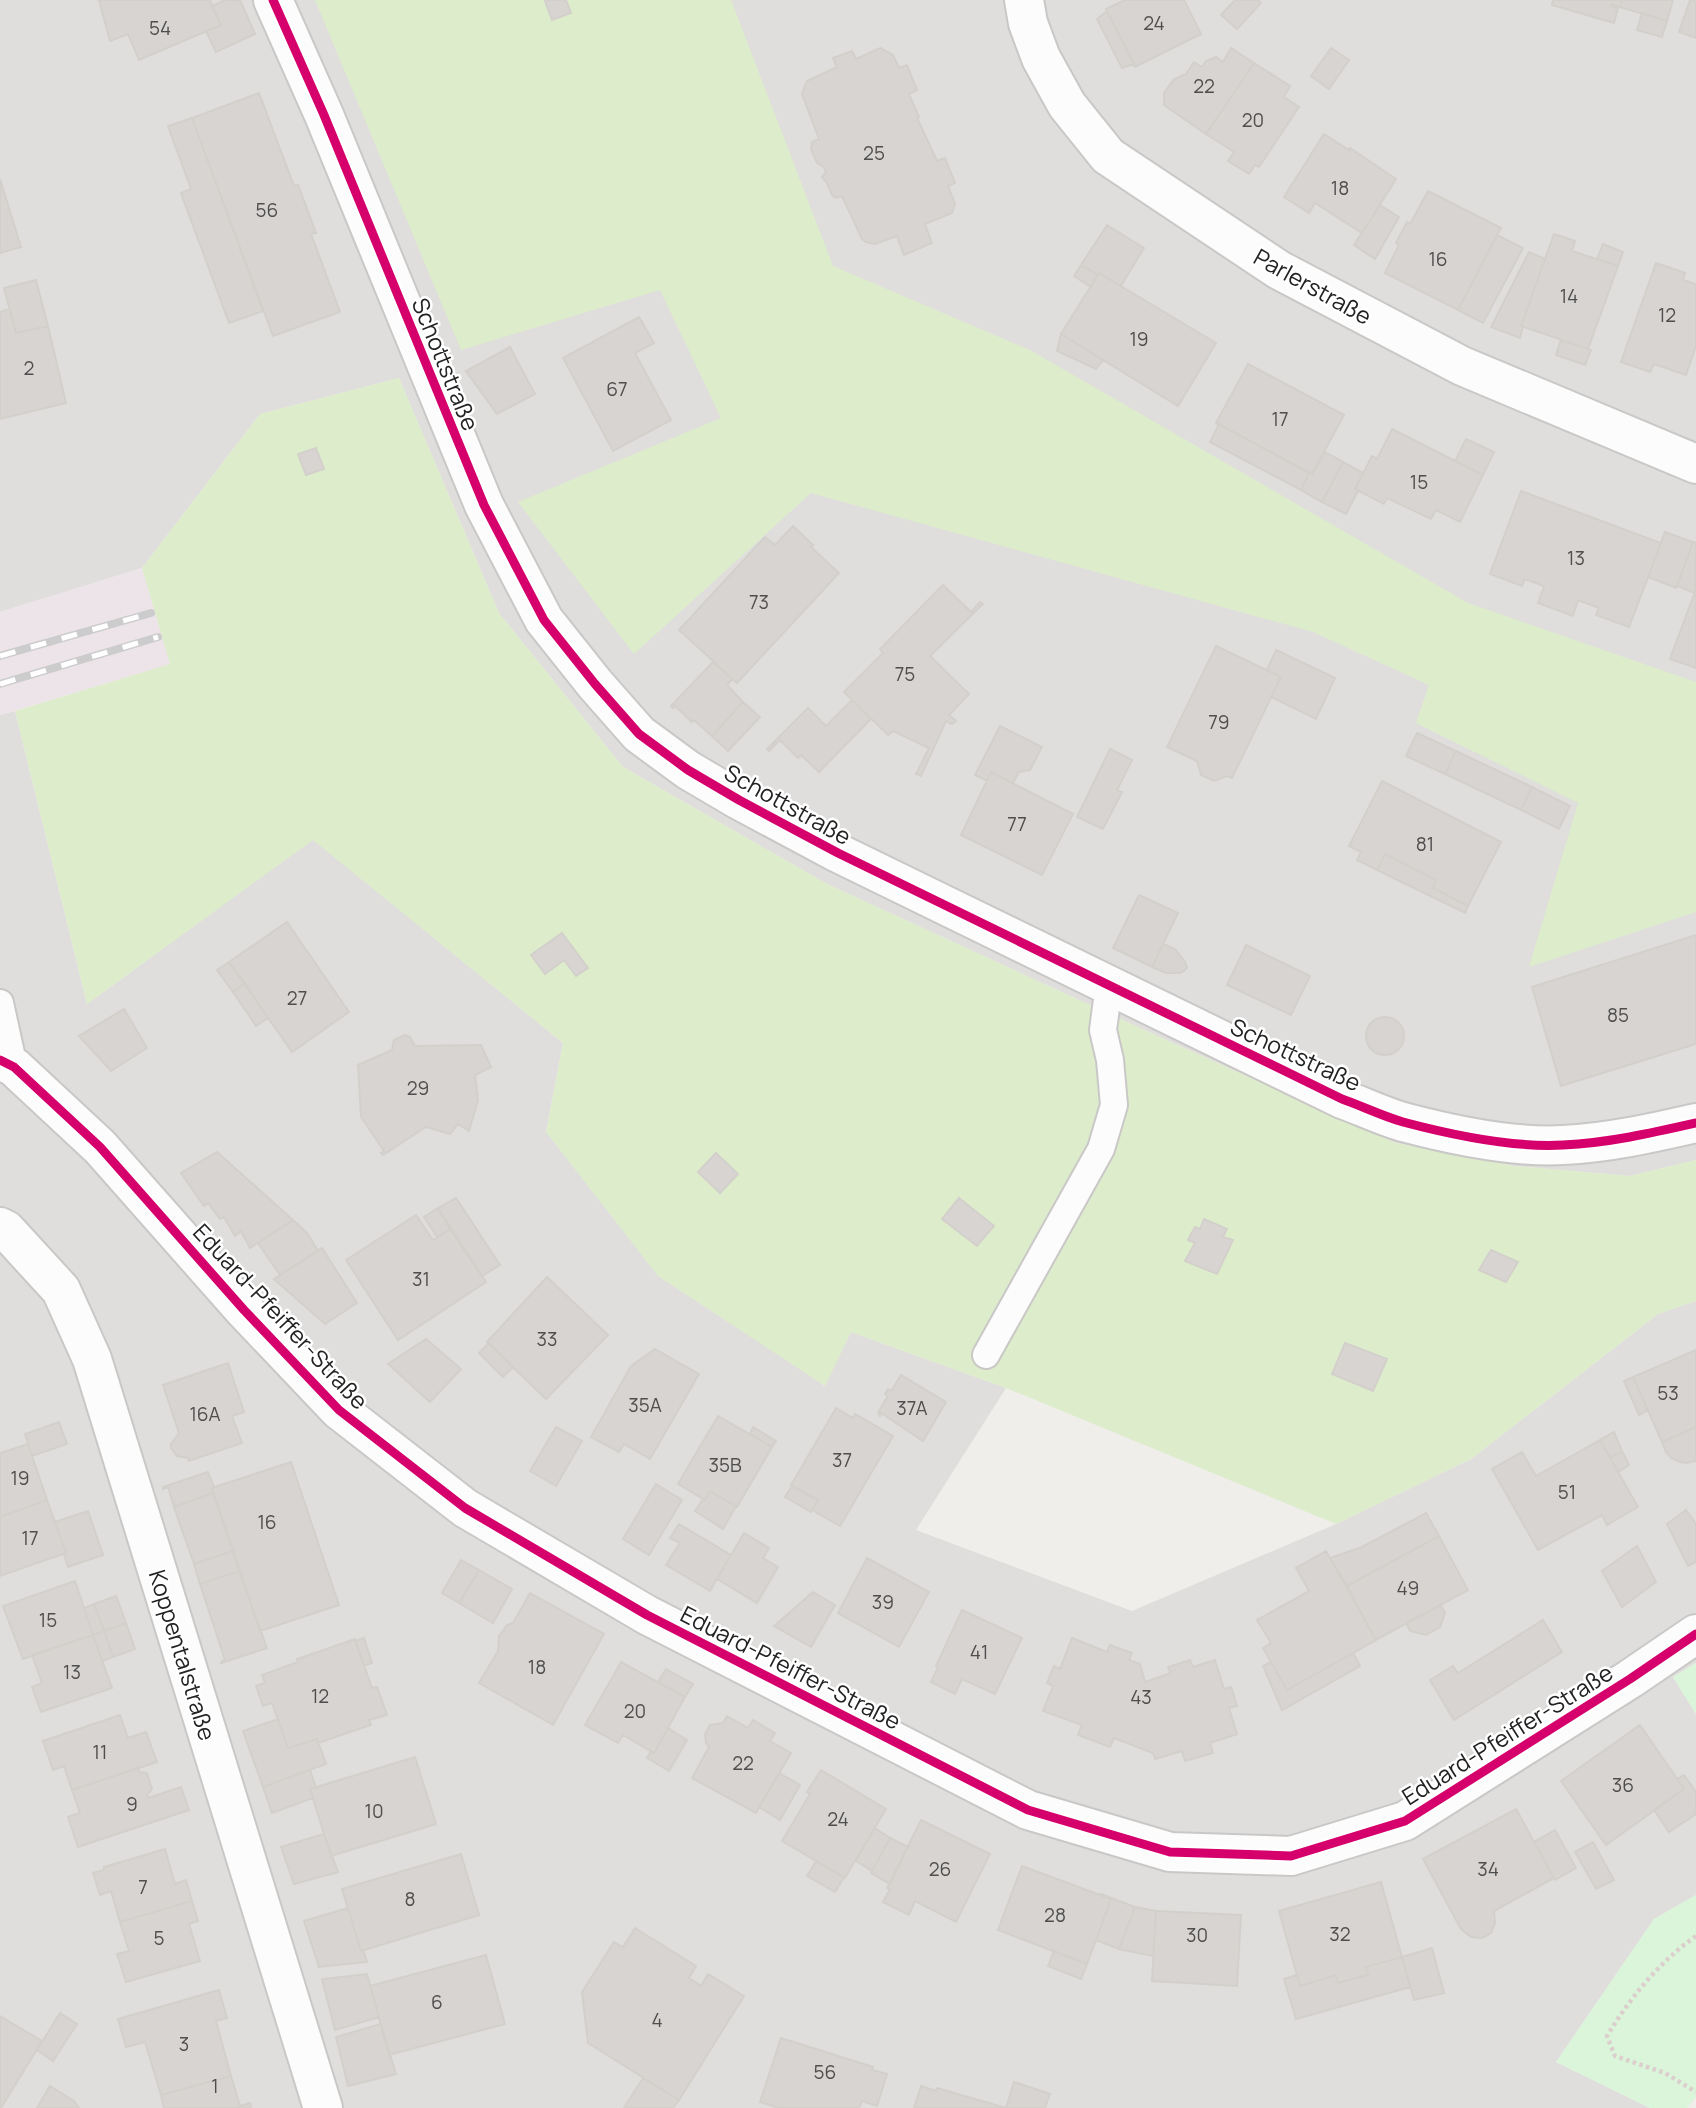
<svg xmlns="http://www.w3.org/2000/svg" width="1696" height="2108" font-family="Manrope,sans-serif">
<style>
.residential{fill:#dfdedc}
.industrial{fill:#ede4e9}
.grass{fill:#ddeccb}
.park{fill:#daf5da}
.building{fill:#d7d4d2;stroke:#d3d0cc;stroke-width:2}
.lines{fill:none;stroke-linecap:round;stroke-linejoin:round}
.service-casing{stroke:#c9c8c7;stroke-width:30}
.minor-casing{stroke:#c9c8c7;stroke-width:42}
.path{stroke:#dccecd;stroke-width:4.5;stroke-dasharray:3.5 3.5;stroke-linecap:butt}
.service{stroke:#fdfcfc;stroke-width:26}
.minor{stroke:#fdfcfc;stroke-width:38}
.rail-casing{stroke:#ccc;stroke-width:8}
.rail{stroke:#fff;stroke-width:5;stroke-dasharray:16;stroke-linecap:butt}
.cycleway-casing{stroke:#fff;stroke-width:13}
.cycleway{stroke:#d6006c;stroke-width:9}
.labels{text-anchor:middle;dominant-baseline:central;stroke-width:5;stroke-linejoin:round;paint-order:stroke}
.number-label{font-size:19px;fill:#4f4e4e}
.street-label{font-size:23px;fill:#222;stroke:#fff}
</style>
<rect width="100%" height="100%" fill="#f0eeeb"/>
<path class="residential" d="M0,0H1696V1160L1630,1176L1514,1166L1396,1143L1175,1044L827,884L623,767L499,613L399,378L260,414L142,568L0,612Z
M15,711L87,1004L313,839L563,1043L546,1132L824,1386L851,1332L1006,1388L916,1530L1132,1611L1336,1524L1471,1459L1658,1314L1696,1301V1663L1673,1677L1696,1714V1895L1654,1919L1556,2062L1650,2108H0V715Z"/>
<path class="industrial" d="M142,568L171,664L0,715V612Z"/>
<path class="grass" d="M315,0H731L833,266L1030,350L1468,603L1696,682V912L1529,967L1578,803L1416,723L1429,685L1313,632L811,493L634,654L518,502L721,418L660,290L461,350Z
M399,378L499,613L623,767L827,884L1175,1044L1396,1143L1514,1166L1630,1176L1696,1160V1301L1658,1314L1471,1459L1336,1524L1006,1388L851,1332L825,1386L658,1276L546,1132L563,1043L313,840L87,1004L15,711L170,664L142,568L260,414Z"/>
<path class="park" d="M1696,1663V1714L1673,1677Z
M1696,1895V2097L1687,2108H1650L1556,2062L1654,1919Z"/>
<path class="building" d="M99,0H210L221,25L139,60L128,34L110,41Z
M225,0H240L255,34L216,52L206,31L221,25L212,6Z
M547,0H566L571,13L552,20L545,1Z
M1125,0H1184L1201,34L1135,67L1106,9Z
M1235,0H1258L1261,3L1237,29L1221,15Z
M1553,0H1622L1620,7L1612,4L1611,6L1618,8L1614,23L1552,5Z
M1622,0H1673L1667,21L1620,7Z
M1690,0H1696V38L1679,32Z
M1107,11L1134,64L1122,68L1097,19Z
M1642,13L1667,21L1662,37L1637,30Z
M880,48L893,55L899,68L907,65L917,90L909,94L919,117L917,118L937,161L945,158L955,183L948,186L955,204L952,213L925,224L932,243L904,255L897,236L875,244L866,242L862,239L842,196L836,198L832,195L827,183L822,177L826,172L824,167L817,163L811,149L812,142L819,139L802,94L807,81L837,67L833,58L852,51L856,59Z
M1231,48L1254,63L1206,134L1164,105V93L1174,79L1186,74L1194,62L1202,67L1206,61L1216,57L1223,62Z
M1331,48L1349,60L1329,89L1311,76Z
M1254,63L1290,86L1284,97L1299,107L1259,167L1255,165L1249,174L1228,161L1234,152L1206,134Z
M259,93L294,186L298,185L316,233L311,234L340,312L273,336L192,118Z
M192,118L263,311L229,323L181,193L191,189L168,126Z
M1324,134L1349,150L1350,148L1396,179L1362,233L1315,203L1309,213L1284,197Z
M0,179L21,247L0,253Z
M1428,191L1501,228L1458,310L1385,273L1399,245L1396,243L1407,222L1410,224Z
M1380,205L1399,217L1375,259L1354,245Z
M1107,225L1144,248L1121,286L1099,273L1098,275L1081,265Z
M1554,234L1575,241L1572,251L1618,266L1588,349L1521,326Z
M1497,235L1523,248L1483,323L1458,310Z
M1603,244L1623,252L1618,266L1597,259Z
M1529,252L1545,259L1521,326H1523L1520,338L1491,327Z
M1656,263L1685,273L1683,280L1696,284V346L1686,375L1654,364L1650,372L1621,362Z
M1081,265L1098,275L1091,287L1074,276Z
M1099,273L1216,343L1178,406L1061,334Z
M36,280L48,326L16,333L4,288Z
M10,309L16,333L48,326L66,403L0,419V312Z
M639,317L654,343L635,353L671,420L613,451L563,358Z
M1061,334L1103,360L1096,369L1057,351Z
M1561,340L1591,350L1585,365L1556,355Z
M510,347L535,394L497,414L466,371Z
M1248,364L1344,415L1312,474L1216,423Z
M1219,424L1309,473L1301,490L1210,442Z
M1392,429L1483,475L1460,522L1436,510L1431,519L1387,498L1384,504L1355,489L1372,456L1377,459Z
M1466,439L1494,452L1483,475L1455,461Z
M316,448L324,469L306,475L298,454Z
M1325,452L1343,462L1322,502L1301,490L1309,473L1312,474Z
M1343,462L1363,473L1355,489L1358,491L1346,514L1322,502Z
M1521,491L1661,543L1629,627L1596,615L1599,608L1578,600L1573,616L1538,603L1544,586L1525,579L1522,586L1490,574Z
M793,526L813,545L811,547L839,573L737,683L679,630L765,537L775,545Z
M1665,532L1693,542L1676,588L1648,577Z
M1693,542L1696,543L1695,593L1677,586Z
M943,585L971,612L980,602L983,604L930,656L969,694L949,715L956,721L952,724L946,721L921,776L916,774L929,748L893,731L888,735L844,692L883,653L880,649Z
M1696,589V668L1670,659Z
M1216,646L1281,677L1232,778L1227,776L1214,781L1201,775L1197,761L1167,747Z
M1276,650L1335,678L1316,719L1271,697L1281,677L1267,670Z
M713,662L732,679L727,685L743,702L712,736L694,720L692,722L675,706L673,708L671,706Z
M852,700L871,719L819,772L801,755L798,758L780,740L769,751L767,749L808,708L826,726Z
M743,702L760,717L728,751L712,736Z
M1000,726L1042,747L1030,770L1019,772L1013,783L991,772L987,781L975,775Z
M1417,733L1456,751L1445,774L1406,756Z
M1110,749L1132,760L1117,790L1122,792L1103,829L1077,817Z
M1456,751L1532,787L1521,810L1445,774Z
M991,772L1073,814L1042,875L961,835Z
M1382,781L1501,842L1468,906L1433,888L1436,880L1385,854L1377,870L1357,860L1361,852L1349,846Z
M1532,787L1570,806L1559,829L1521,810Z
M1385,854L1436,880L1433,888L1468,906L1465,913L1377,870Z
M1139,895L1178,913L1152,967L1113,948Z
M287,922L349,1012L292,1052L229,962Z
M562,933L588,968L576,976L564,960L545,974L531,955Z
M1696,935V1044L1561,1086L1532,987Z
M1163,944L1175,949L1185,962L1187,968L1184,971L1180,973H1166L1152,967Z
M1246,945L1310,976L1291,1015L1227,985Z
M229,962L245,983L233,992L217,970Z
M245,983L268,1018L256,1026L233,992Z
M124,1009L147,1048L111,1071L79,1036Z
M1366 1036a19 19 0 1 1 38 0a19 19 0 1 1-38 0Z
M405,1035L410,1037L415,1046L481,1045L491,1067L475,1075L478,1100L469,1131L458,1124L450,1134L426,1127L383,1155L381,1153L384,1151L361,1117L358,1065L392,1050L394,1040Z
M217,1152L293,1220L250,1248L241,1231L235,1236L224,1217L220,1219L208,1203L204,1206L181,1173Z
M716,1153L738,1174L720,1193L698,1172Z
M456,1198L500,1265L482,1276L438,1208Z
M959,1198L994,1226L977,1246L942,1219Z
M438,1208L450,1229L437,1237L424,1217Z
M416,1215L433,1240L450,1229L486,1282L398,1340L346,1260Z
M1204,1219L1227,1229L1223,1237L1233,1240L1217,1274L1185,1261L1195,1243L1188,1240L1195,1227L1200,1229Z
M293,1220L307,1233L318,1251L280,1275L258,1243Z
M322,1248L357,1303L325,1324L274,1279Z
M1491,1250L1518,1262L1506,1282L1479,1270Z
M547,1277L608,1335L546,1399L487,1342Z
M426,1339L461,1369L430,1402L388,1364Z
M489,1343L513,1367L503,1377L479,1353Z
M1345,1343L1387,1359L1373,1391L1332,1374Z
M655,1349L699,1374L650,1459L624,1444L619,1452L591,1437L631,1366Z
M1696,1350V1427L1662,1442L1633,1377Z
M228,1363L244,1412L232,1416L242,1443L189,1461L188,1458L177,1456L171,1448V1444L179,1433L163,1385Z
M901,1375L946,1402L923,1441L881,1413L880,1416L878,1413L888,1396L885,1394L888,1389L891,1391Z
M1633,1377L1648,1410L1639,1415L1624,1381Z
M836,1408L853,1418L855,1414L893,1436L840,1526L812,1510L818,1500L791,1485Z
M718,1416L772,1447L737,1507L710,1491L705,1500L678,1484Z
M59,1422L67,1444L32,1456L25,1434Z
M556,1427L582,1441L556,1486L530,1471Z
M753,1427L776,1441L772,1447L750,1434Z
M1696,1427V1461L1686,1463L1680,1462L1671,1458L1666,1452L1662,1442Z
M1614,1432L1622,1451L1610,1458L1600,1440Z
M1600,1440L1638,1507L1607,1525L1602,1515L1538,1550L1492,1469L1522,1452L1536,1476Z
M28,1444L47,1500L0,1517V1453Z
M1622,1451L1629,1465L1618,1472L1610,1458Z
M291,1462L339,1605L260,1631L212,1488Z
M208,1472L214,1487L212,1488L213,1493L174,1507L168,1487L163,1489V1487Z
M656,1484L682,1500L649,1555L623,1539Z
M792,1486L818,1500L811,1512L785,1497Z
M710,1491L736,1506L723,1529L695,1511L703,1499L705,1500Z
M213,1493L233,1551L194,1564L174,1507Z
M47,1500L66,1553L0,1576V1517Z
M1686,1510L1696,1524V1562L1688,1566L1667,1524Z
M88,1511L103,1555L68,1567L64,1554L66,1553L55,1522Z
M1426,1513L1439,1536L1347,1586L1330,1558L1362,1547Z
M679,1524L731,1555L710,1591L666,1565L680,1543L670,1538Z
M744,1533L769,1548L763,1558L778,1567L757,1603L717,1579Z
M1439,1536L1468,1590L1376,1640L1347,1586Z
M1637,1546L1656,1582L1622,1607L1602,1571Z
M233,1551L239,1571L200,1584L194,1564Z
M1326,1551L1376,1640L1287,1690L1263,1648L1271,1643L1257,1620L1309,1591L1296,1568Z
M867,1558L929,1592L899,1647L838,1613Z
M461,1560L479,1570L459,1603L442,1593Z
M479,1570L512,1589L493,1623L459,1603Z
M239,1571L267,1648L221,1663V1662L225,1660L200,1584Z
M75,1581L93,1635L23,1659L3,1606Z
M813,1592L835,1605L811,1647L774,1626Z
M530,1593L604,1634L553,1725L479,1683L498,1651L499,1636L507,1625L513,1623Z
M116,1596L126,1623L104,1631L94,1604Z
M94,1604L104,1631L93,1635L84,1608Z
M1441,1605L1445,1613L1440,1627L1426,1635L1410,1631L1406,1623Z
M962,1610L1022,1638L995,1694L962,1679L955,1694L931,1682L938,1667L936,1666Z
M1543,1620L1562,1652L1454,1720L1430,1680L1453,1666L1458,1673Z
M126,1623L135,1649L113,1657L104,1631Z
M104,1631L113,1657L102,1661L93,1635Z
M93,1635L112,1688L41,1712L32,1687L42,1683L32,1655Z
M364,1638L372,1663L364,1666L355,1641Z
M1072,1638L1107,1652L1110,1645L1132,1653L1129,1660L1140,1664L1145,1682L1171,1673L1168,1667L1190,1660L1193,1667L1215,1660L1224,1689L1231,1687L1237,1706L1229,1708L1237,1734L1210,1743L1213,1753L1185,1761L1182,1751L1155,1759L1153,1753L1114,1738L1110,1747L1078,1735L1082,1725L1043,1711L1053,1686L1047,1683L1054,1666L1060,1669Z
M355,1639L372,1688L377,1687L387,1715L369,1720L371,1725L318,1743L317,1739L288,1748L272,1703L263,1706L256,1686L265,1683L262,1675L298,1662L297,1659Z
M1353,1653L1360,1666L1282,1710L1263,1666L1271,1662L1287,1690Z
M621,1662L685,1697L654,1753L623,1735L618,1743L585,1725Z
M666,1669L693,1684L685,1697L658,1682Z
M120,1715L128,1738L146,1732L157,1762L72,1790L64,1766L53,1770L43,1741Z
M727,1716L748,1728L753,1720L775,1733L770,1741L791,1753L756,1813L692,1778L709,1747L706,1743L705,1734L710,1725L723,1723Z
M278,1719L288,1748L317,1739L326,1764L263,1787L243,1731Z
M1640,1725L1684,1789L1606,1845L1561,1781Z
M668,1728L687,1740L669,1771L647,1758L651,1751L654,1753Z
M415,1757L436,1824L331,1856L310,1789Z
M138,1768L139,1772L147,1773L152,1789L147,1795L148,1798L181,1787L189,1810L78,1847L68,1817L80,1813L72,1790Z
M310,1770L316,1788L310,1789L313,1798L272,1813L263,1787Z
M821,1770L886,1809L845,1878L782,1841L810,1794L807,1792Z
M779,1773L800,1785L780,1820L759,1807Z
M1684,1775L1696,1792V1814L1669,1832L1654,1810L1684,1789L1677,1779Z
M1516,1809L1554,1878L1494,1911L1495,1923L1491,1933L1482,1938L1471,1937L1461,1929L1423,1859Z
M921,1820L990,1854L956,1922L915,1901L909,1915L883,1902L890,1889L887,1888Z
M875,1828L890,1838L872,1871L856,1861Z
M1555,1830L1576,1868L1555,1880L1534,1842Z
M324,1834L338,1872L294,1884L281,1847Z
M890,1838L908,1847L890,1884L871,1873Z
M1593,1842L1614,1880L1596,1889L1575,1852Z
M165,1849L175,1884L186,1880L192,1901L120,1922L111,1891L100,1895L93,1873L104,1870V1867Z
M461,1854L479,1915L361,1951L342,1889Z
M816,1861L844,1877L835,1892L807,1876Z
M1022,1866L1111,1899L1087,1964L998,1930Z
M1381,1882L1402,1957L1366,1967L1368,1975L1338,1983L1336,1975L1300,1986L1279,1911Z
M1101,1894L1135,1907L1119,1949L1096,1940L1111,1899L1100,1895Z
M192,1901L198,1921L189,1924L200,1961L126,1982L117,1954L129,1951L120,1922Z
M1135,1907L1156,1911L1153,1956L1119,1949Z
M348,1908L361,1951L363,1950L367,1962L319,1967L304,1921Z
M1156,1911L1241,1915L1237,1986L1152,1981Z
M635,1928L696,1966L689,1978L701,1986L708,1974L744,1996L679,2100L588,2043L582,1992L614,1942L623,1947Z
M1432,1948L1444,1993L1414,2000L1402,1957Z
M1054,1951L1087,1964L1081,1979L1048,1966Z
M486,1955L505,2024L389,2055L370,1986Z
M1402,1957L1410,1987L1296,2019L1284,1979L1297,1975L1300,1986L1336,1975L1338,1983L1368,1975L1366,1967Z
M367,1974L379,2017L335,2030L322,1979Z
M219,1990L227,2018L216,2021L231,2076L161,2095L145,2042L126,2047L118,2019Z
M60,2013L77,2024L53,2061L37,2050Z
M0,2016L42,2041L1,2108H0Z
M381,2024L396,2074L348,2086L336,2037Z
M781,2038L873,2067L872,2070L887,2074L877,2106L862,2101L859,2108H779L760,2102Z
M231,2076L240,2106L250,2103L251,2108H164L161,2095Z
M643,2078L679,2100L673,2108H624Z
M1014,2082L1050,2094L1045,2108H914L921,2086L936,2091L937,2088L1006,2108Z
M50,2086L74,2101L79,2108H37Z"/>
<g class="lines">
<g class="service-casing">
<path id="service" d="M0,1003L14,1067
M986,1355L1101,1149L1114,1105L1110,1060L1103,1030L1109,985"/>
</g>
<g class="minor-casing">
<path id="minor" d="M273,0L324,115L484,505L544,620L595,684L639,734L688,770L739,800L838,853L1342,1099C1362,1106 1382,1116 1403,1122C1452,1135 1512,1148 1563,1145C1608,1143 1652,1133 1696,1123
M1024,0L1028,23L1041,58L1067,105L1108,156L1279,270L1462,366L1696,464
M0,1060L14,1067L100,1147L244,1310L339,1410L465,1508L647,1615L1028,1810L1170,1852L1291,1856L1405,1821L1630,1679L1696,1634
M0,1227L6,1230L61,1290L92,1359L323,2108"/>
</g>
<path class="path" d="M1696,1936C1659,1962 1630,1998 1607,2036L1615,2056L1665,2073L1696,2092"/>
<use href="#service" class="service"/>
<use href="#minor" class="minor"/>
<g class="rail-casing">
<path id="rail" d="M0,656L151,613
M0,684L158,637"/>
</g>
<use href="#rail" class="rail"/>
<g class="cycleway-casing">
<path id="cycleway" d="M273,0L324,115L484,505L544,620L595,684L639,734L688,770L739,800L838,853L1342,1099C1362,1106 1382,1116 1403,1122C1452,1135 1512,1148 1563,1145C1608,1143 1652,1133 1696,1123
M0,1060L14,1067L100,1147L244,1310L339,1410L465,1508L647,1615L1028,1810L1170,1852L1291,1856L1405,1821L1630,1679L1696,1634"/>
</g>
<use href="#cycleway" class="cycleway"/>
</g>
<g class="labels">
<g class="number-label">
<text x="1154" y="23">24</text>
<text x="160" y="28">54</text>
<text x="1204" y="86">22</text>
<text x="1253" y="120">20</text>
<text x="874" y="153">25</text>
<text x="1340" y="188">18</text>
<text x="267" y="210">56</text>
<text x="1438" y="259">16</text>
<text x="1569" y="296">14</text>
<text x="1667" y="315">12</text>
<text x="1139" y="339">19</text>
<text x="29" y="368">2</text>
<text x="617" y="389">67</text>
<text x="1280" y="419">17</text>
<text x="1419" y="482">15</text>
<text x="1576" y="558">13</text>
<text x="759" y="602">73</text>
<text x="905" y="674">75</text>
<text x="1219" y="722">79</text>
<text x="1017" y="824">77</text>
<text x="1425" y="844">81</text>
<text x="297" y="998">27</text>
<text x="1618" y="1015">85</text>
<text x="418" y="1088">29</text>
<text x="421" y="1279">31</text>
<text x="547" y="1339">33</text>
<text x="1668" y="1393">53</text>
<text x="645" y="1405">35A</text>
<text x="912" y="1408">37A</text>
<text x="205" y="1414">16A</text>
<text x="842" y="1460">37</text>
<text x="725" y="1465">35B</text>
<text x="20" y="1478">19</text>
<text x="1567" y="1492">51</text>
<text x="267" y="1522">16</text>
<text x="30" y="1538">17</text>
<text x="1408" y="1588">49</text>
<text x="883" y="1602">39</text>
<text x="48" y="1620">15</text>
<text x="979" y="1652">41</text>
<text x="537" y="1667">18</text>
<text x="72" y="1672">13</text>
<text x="320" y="1696">12</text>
<text x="1141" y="1697">43</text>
<text x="635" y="1711">20</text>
<text x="100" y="1752">11</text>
<text x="743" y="1763">22</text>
<text x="1623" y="1785">36</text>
<text x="132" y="1804">9</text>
<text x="374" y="1811">10</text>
<text x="838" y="1819">24</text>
<text x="940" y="1869">26</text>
<text x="1488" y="1869">34</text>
<text x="143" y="1887">7</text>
<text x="410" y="1899">8</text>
<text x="1055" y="1915">28</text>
<text x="1340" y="1934">32</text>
<text x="1197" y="1935">30</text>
<text x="159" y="1938">5</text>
<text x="437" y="2002">6</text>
<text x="657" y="2020">4</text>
<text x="184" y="2044">3</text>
<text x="825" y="2072">56</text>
<text x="215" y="2086">1</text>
</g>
<g class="street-label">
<text transform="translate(1313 286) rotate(29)">Parlerstraße</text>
<text transform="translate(446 364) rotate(68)">Schottstraße</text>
<text transform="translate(788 804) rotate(29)">Schottstraße</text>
<text transform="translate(1296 1054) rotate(25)">Schottstraße</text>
<text transform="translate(281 1316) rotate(47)">Eduard-Pfeiffer-Straße</text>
<text transform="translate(183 1655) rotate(73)">Koppentalstraße</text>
<text transform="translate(791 1667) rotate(27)">Eduard-Pfeiffer-Straße</text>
<text transform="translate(1507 1734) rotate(-32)">Eduard-Pfeiffer-Straße</text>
</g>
</g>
</svg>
